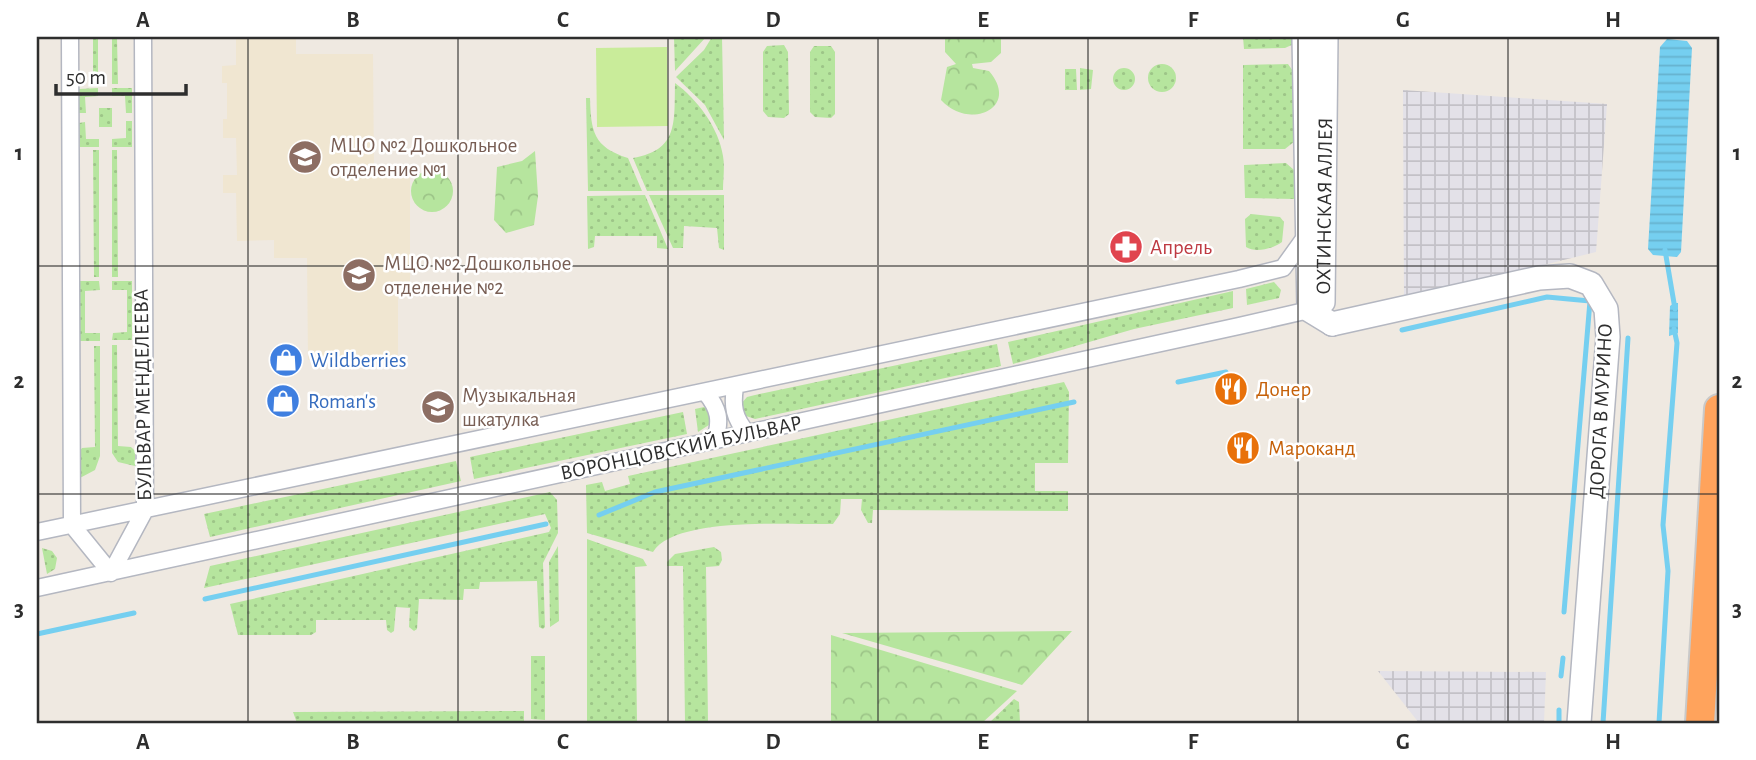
<svg xmlns="http://www.w3.org/2000/svg" width="1756" height="760" font-family="'Alegreya Sans',sans-serif">
<style>
.industrial{fill:url(#industrial-grid)}
.education{fill:#f0e6d1}
.grass{fill:url(#grass-dots)}
.park{fill:url(#park-crowns)}
.pitch{fill:#c9ec9a}
.water{fill:url(#water-rules)}
.lines{fill:none;stroke-linecap:round;stroke-linejoin:round}
.stream{stroke:#75cff0;stroke-width:5}
.street-casing{stroke:#b4b7c1;stroke-width:19}
.secondary-casing{stroke:#b4b7c1;stroke-width:26}
.highway-casing{stroke:#c9c9c9;stroke-width:32}
.street{stroke:#fff;stroke-width:16}
.secondary{stroke:#fff;stroke-width:23}
.highway{stroke:#ffa35c;stroke-width:28}
.grid{fill:none;stroke:#2e2e2e;stroke-width:2;stroke-opacity:0.55}
.labels{text-anchor:middle;dominant-baseline:central;stroke-width:5;stroke-linejoin:round;paint-order:stroke}
.education-label{font-size:21px;fill:#785e54;stroke:#fff;text-anchor:start}
.street-label{font-size:21px;fill:#2e2e2e;stroke:#fff}
.health-label{font-size:21px;fill:#be3a42;stroke:#fff;text-anchor:start}
.shop-label{font-size:21px;fill:#366cbe;stroke:#fff;text-anchor:start}
.food-label{font-size:21px;fill:#c56008;stroke:#fff;text-anchor:start}
.neatline{fill:none;stroke:#2e2e2e;stroke-width:2.5}
.grid-label{font-size:23px;text-anchor:middle;font-weight:bold;fill:#2e2e2e}
</style>
<defs>
<pattern id="industrial-grid" width="8" height="8" patternUnits="userSpaceOnUse" patternTransform="scale(1.75)"><rect width="8" height="8" fill="#e3e1e8"/><path d="M0 4h8M4 0v8" fill="none" stroke="#c3c1c7"/></pattern>
<pattern id="grass-dots" width="8" height="8" patternUnits="userSpaceOnUse" patternTransform="scale(1.75)"><rect width="8" height="8" fill="#b6e59e"/><path d="M2 2h.1M6 6h.1" fill="none" stroke="#9dc588" stroke-width="1.8" stroke-linecap="round"/></pattern>
<pattern id="park-crowns" width="20" height="18" patternUnits="userSpaceOnUse" patternTransform="scale(1.75)"><rect width="20" height="18" fill="#b6e59e"/><path d="M2 6a3 3 0 1 1 6 0M12 15a3 3 0 1 1 6 0" fill="none" stroke="#9dc588"/></pattern>
<pattern id="water-rules" width="6" height="5" patternUnits="userSpaceOnUse" patternTransform="scale(1.75)"><rect width="6" height="5" fill="#75cff0"/><path d="M0 2.5h6" fill="none" stroke="#66b2ce"/></pattern>
</defs>
<rect width="100%" height="100%" fill="#efe9e1"/>
<path class="industrial" d="M1403,90L1607,104L1596,252L1404,299Z
M1378,671L1546,672L1544,723H1419Z"/>
<path class="education" d="M236,37H296V54H373L374,176H410V291L398,292V360H373L372,367H356L355,360H308L307,258H274V240L237,241L236,193H223V175H237L236,138H223V119H227V83H222V66L236,65Z"/>
<path class="grass" d="M93,37H98V84H93Z
M112,37H117L118,84H112Z
M674,37H706L675,71Z
M712,37H722L724,140L705,105L676,77L704,50Z
M1243,37H1296V43L1285,48L1244,49Z
M784,45L788,52L789,114L784,118L768,117L763,111V52L767,46Z
M814,46H831L835,52V114L831,118L815,117L810,112V52Z
M1288,64L1295,74V141L1285,149H1243V65Z
M1148 78a14 14 0 1 1 28 0a14 14 0 1 1-28 0Z
M1080,68L1093,70L1091,89L1080,90Z
M1113 79a11 11 0 1 1 22 0a11 11 0 1 1-22 0Z
M1065,69H1076L1077,90H1065Z
M675,83C697,99 719,128 723,156C725,167 723,179 723,190L647,191L633,158C679,150 674,122 675,83Z
M98,88V96L85,97L86,113H79V89Z
M112,88H132V113H126L125,96H112Z
M586,98H590C591,131 593,147 628,158L642,191H588Z
M99,108H112V127H99Z
M126,121H132V147H112V139L126,138Z
M85,122L86,139H99V147H80L79,123Z
M93,150H99V277H94Z
M112,150H117L118,277H112Z
M1286,163L1294,170L1295,199L1245,198L1244,165Z
M645,195L668,249L657,248V236H595L594,247L588,249L587,196Z
M649,195H724V250L719,248L717,228L684,226L683,248H673Z
M1251,214L1280,217L1284,222L1282,242C1273,249 1255,253 1246,247L1245,219Z
M80,281H99L100,290L85,291V333H100V341H80Z
M112,281H132V340H112L113,333L127,332V290H112Z
M1274,282L1281,290L1279,298L1247,305L1246,289Z
M1233,291V308L1134,329L1013,364L1008,342Z
M997,344L1001,366L755,419L743,415L740,405L747,397L755,395Z
M112,345H117L118,446L131,447L135,451V466L118,462L112,453Z
M94,346H100V456L95,470L78,479L79,452L82,448L95,447Z
M1064,382L1069,392L1068,463H1035V491H1068V511L873,510L872,523H868L861,510L862,499H841L840,514L833,524C793,525 675,516 653,552L587,533L586,485L602,482L605,491L630,484L628,476Z
M704,407L711,411L712,423L698,432L695,409Z
M683,412L687,434L474,479L470,457Z
M456,461L461,481L210,537L204,514Z
M550,492L557,500L558,533L543,563L545,627L543,629L539,627L537,581L480,582L479,589H464L463,600L419,599L417,629L414,631L409,627L410,608L396,607L394,631L391,633L387,630L386,620H316V632L311,635H238L230,604L549,532L551,528L545,514L204,588L210,566Z
M587,539L643,559L647,566L635,567L637,723H587Z
M558,546L559,621L550,627L549,562Z
M714,547L721,552L722,560L719,566L706,567L708,723H685L683,566H667V562L675,554Z
M42,548L52,551L57,558L55,569L47,574Z
M531,656H545V720L531,719Z
M1014,699L1019,702L1020,723H989Z
M524,711V723H297L293,712Z"/>
<path class="park" d="M945,37H1001V53L991,62L972,64L973,68L989,71C1021,108 969,131 941,100L947,67L956,64L945,52Z
M535,151L538,196L534,225L506,233L494,220L497,167L522,161Z
M411 191a21 21 0 1 1 42 0a21 21 0 1 1-42 0Z
M1072,631L1022,685L842,633Z
M831,635L1017,691L982,723H831Z"/>
<path class="pitch" d="M667,47L668,126L597,127L596,48Z"/>
<path class="water" d="M1667,39L1687,41L1692,48L1681,252L1677,257L1653,255L1648,249L1660,47Z
M1674,303H1678V333L1669,336L1670,306Z"/>
<g class="lines">
<path class="stream" d="M1665,250L1675,309
M1402,330L1547,297L1590,301L1564,612
M1178,382L1226,372
M599,515L655,492L1074,402
M205,599L546,524
M37,634L134,613
M1561,676L1563,658
M1559,723V710
M1603,723L1628,338
M1659,723L1668,571L1663,525L1677,343L1674,329"/>
<g class="street-casing">
<path id="street" d="M70,37L72,525L111,573
M735,387C732,406 734,418 747,433
M706,393C719,409 721,420 715,440
M37,532L1239,279L1283,268L1306,236
M111,573L145,510L143,37
M37,588L1239,326L1309,310L1318,304"/>
</g>
<g class="secondary-casing">
<g id="secondary">
<path d="M1304,37L1309,310L1332,324"/>
<path id="s1" d="M1323,302L1326,37"/>
<path d="M1332,324L1539,278L1570,276L1591,284L1606,309L1608,337L1579,723"/>
</g>
</g>
<g class="highway-casing">
<path id="highway" d="M1700,723L1719,409"/>
</g>
<use href="#street" class="street"/>
<use href="#secondary" class="secondary"/>
<use href="#highway" class="highway"/>
</g>
<path class="grid" d="M248,37V723M458,37V723M668,37V723M878,37V723M1088,37V723M1298,37V723M1508,37V723M37,266H1719M37,494H1719"/>
<defs>
<g id="school-disc" transform="scale(1.75)"><circle r="9.5" fill="#8d6e63" stroke="#fff"/><path d="M0-5L7-2L0 1L-7-2ZM-4 1L0 2.5L4 1V4Q0 6-4 4Z" fill="#fff"/></g>
<g id="pharmacy-disc" transform="scale(1.75)"><circle r="9.5" fill="#e0444e" stroke="#fff"/><path d="M-2-6h4v4h4v4h-4v4h-4v-4h-4v-4h4Z" fill="#fff"/></g>
<g id="shop-disc" transform="scale(1.75)"><circle r="9.5" fill="#3f7fe0" stroke="#fff"/><path d="M-5-2.5h2.3a2.7 3.5 0 0 1 5.4 0H5L5.5 6h-11ZM-1.5-2.5h3a1.5 2.3 0 0 0-3 0Z" fill="#fff"/></g>
<g id="restaurant-disc" transform="scale(1.75)"><circle r="9.5" fill="#e8710a" stroke="#fff"/><path d="M-5-6h1v4h1v-4h1v4h1v-4h1v5L-1.5 .5V6h-2V.5L-5-1ZM5-6V6H3V1.5H1.5Q1.5-4 5-6Z" fill="#fff"/></g>
</defs>
<g fill-rule="evenodd">
<use href="#school-disc" x="305" y="157"/>
<use href="#pharmacy-disc" x="1126" y="247"/>
<use href="#school-disc" x="359" y="275"/>
<use href="#shop-disc" x="286" y="360"/>
<use href="#restaurant-disc" x="1231" y="389"/>
<use href="#shop-disc" x="283" y="401"/>
<use href="#school-disc" x="438" y="407"/>
<use href="#restaurant-disc" x="1243" y="448"/>
</g>
<g class="labels">
<g class="education-label">
<text x="330" y="145">МЦО №2 Дошкольное<tspan x="330" dy="24">отделение №1</tspan></text>
<text x="384" y="263">МЦО №2 Дошкольное<tspan x="384" dy="24">отделение №2</tspan></text>
<text x="462" y="395">Музыкальная<tspan x="462" dy="24">шкатулка</tspan></text>
</g>
<g class="street-label">
<text stroke="none"><textPath href="#s1" startOffset="96">ОХТИНСКАЯ АЛЛЕЯ</textPath></text>
<text transform="translate(143 395) rotate(-91)">БУЛЬВАР МЕНДЕЛЕЕВА</text>
<text transform="translate(1601 411) rotate(-87)">ДОРОГА В МУРИНО</text>
<text transform="translate(681 448) rotate(-12)">ВОРОНЦОВСКИЙ БУЛЬВАР</text>
</g>
<g class="health-label">
<text x="1150" y="247">Апрель</text>
</g>
<g class="shop-label">
<text x="310" y="360">Wildberries</text>
<text x="308" y="401">Roman's</text>
</g>
<g class="food-label">
<text x="1256" y="389">Донер</text>
<text x="1268" y="448">Мароканд</text>
</g>
</g>
<rect width="1756" height="760" fill="none" stroke="#ffffff" stroke-width="77"/>
<path d="M56 84v10h130v-10" fill="none" stroke="#2e2e2e" stroke-width="3.5"/>
<text x="66" y="84" font-size="21" fill="#2e2e2e" stroke="#ffffff" stroke-width="5" paint-order="stroke">50 m</text>
<rect x="38" y="38" width="1680" height="684" class="neatline"/>
<g class="grid-label">
<text x="143" y="27">A</text>
<text x="353" y="27">B</text>
<text x="563" y="27">C</text>
<text x="773" y="27">D</text>
<text x="983" y="27">E</text>
<text x="1193" y="27">F</text>
<text x="1403" y="27">G</text>
<text x="1613" y="27">H</text>
<text x="19" y="160">1</text>
<text x="1737" y="160">1</text>
<text x="19" y="388">2</text>
<text x="1737" y="388">2</text>
<text x="19" y="616">3</text>
<text x="1737" y="616">3</text>
<text x="143" y="749">A</text>
<text x="353" y="749">B</text>
<text x="563" y="749">C</text>
<text x="773" y="749">D</text>
<text x="983" y="749">E</text>
<text x="1193" y="749">F</text>
<text x="1403" y="749">G</text>
<text x="1613" y="749">H</text>
</g>
</svg>
